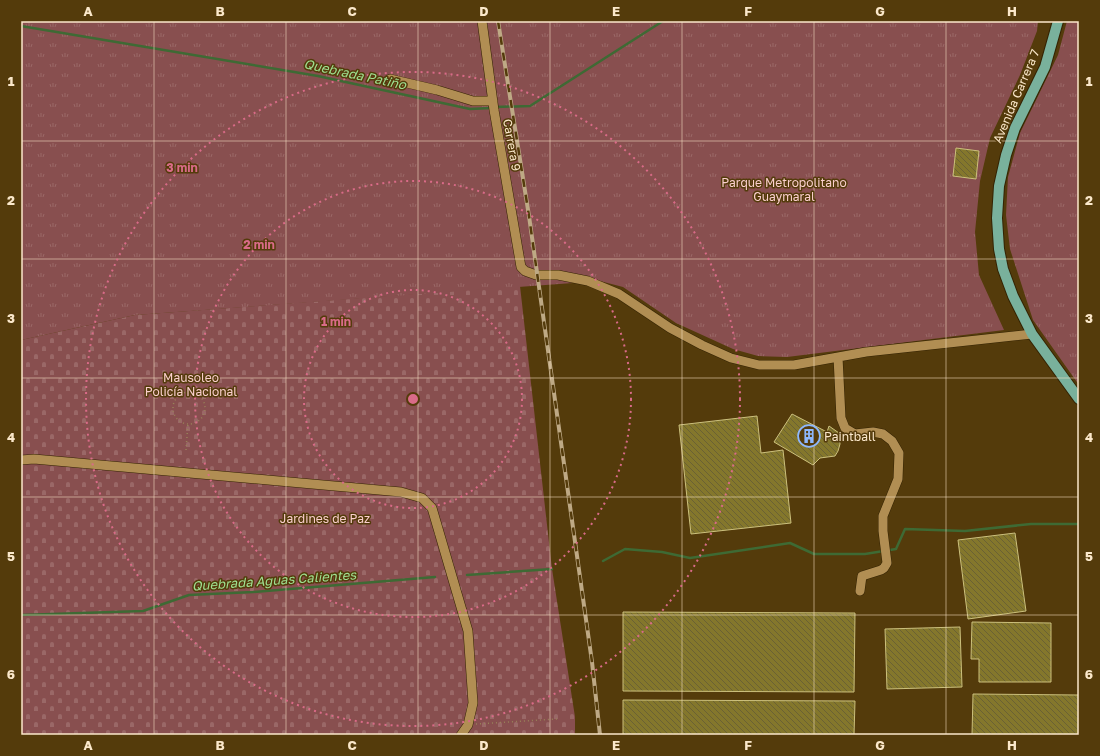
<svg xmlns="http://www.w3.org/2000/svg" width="1100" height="756" font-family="'Golos Text',sans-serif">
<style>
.cemetery{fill:url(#cemetery-stones)}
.park{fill:url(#park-tufts)}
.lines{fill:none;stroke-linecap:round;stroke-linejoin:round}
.stream{stroke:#3e6a34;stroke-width:2.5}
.building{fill:url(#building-back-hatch);stroke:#ccc07d}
.minor-casing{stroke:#342303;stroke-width:10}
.major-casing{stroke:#342303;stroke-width:12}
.path{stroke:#988259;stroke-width:1.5;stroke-dasharray:1 3;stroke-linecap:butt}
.minor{stroke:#b18e53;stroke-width:9}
.major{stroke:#79b19c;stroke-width:10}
.rail-casing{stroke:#bea985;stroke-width:4}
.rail{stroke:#543b0b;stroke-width:2.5;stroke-dasharray:8;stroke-linecap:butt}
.grid{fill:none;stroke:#fbe8cb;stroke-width:1;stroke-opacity:0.55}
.ring{fill:none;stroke:#d96b88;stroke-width:2;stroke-dasharray:2 4}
.labels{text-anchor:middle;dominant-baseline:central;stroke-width:3;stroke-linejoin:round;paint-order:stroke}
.street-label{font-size:12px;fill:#fbe8cb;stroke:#543b0b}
.park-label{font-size:12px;fill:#fbcfce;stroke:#543b0b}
.poi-label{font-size:12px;fill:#fbe8cb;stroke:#543b0b;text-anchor:start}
.water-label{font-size:13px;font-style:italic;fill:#9fe091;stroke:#543b0b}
.centre{fill:#d96b88;stroke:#543b0b;stroke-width:2}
.ring-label{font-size:12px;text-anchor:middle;font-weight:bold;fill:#d96b88;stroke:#543b0b;stroke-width:3;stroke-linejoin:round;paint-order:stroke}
.neatline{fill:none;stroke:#fbe8cb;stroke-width:1.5}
.grid-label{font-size:13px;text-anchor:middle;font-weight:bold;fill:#fbe8cb}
</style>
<defs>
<pattern id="cemetery-stones" width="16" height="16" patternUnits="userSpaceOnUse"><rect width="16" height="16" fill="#884f4f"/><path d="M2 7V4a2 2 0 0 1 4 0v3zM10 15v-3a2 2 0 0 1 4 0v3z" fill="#9a6867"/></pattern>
<pattern id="park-tufts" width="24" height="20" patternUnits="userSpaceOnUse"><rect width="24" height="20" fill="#884f4f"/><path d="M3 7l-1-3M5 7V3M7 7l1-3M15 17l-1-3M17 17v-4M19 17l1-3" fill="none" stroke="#9a6867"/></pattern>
<pattern id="building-back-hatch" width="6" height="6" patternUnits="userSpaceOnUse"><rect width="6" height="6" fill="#84772c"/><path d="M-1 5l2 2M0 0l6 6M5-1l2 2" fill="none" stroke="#6a6134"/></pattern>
</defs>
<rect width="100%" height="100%" fill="#543b0b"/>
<path class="cemetery" d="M520,286L552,569L575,717V735H21V340L135,315Z"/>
<path class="park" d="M21,21H1038L1037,31L1020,75L990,138L980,181L975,232L979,275L1004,330L787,357L758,356L733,349L676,323L623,287L600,281L135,315L21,340Z
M1067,21H1079V385L1033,320L1010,249L1006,215L1008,177L1020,133L1058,55Z"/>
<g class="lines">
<path class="stream" d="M21,26L318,76L470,109L491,108
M496,107L530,106L663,21
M603,561L625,549L662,552L690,558L790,543L814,554H865L896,549L905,529L965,531L1031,524H1079
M467,575L552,569
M21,615L143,611L189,595L253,592L435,577"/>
</g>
<path class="building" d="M956,148L979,151L976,179L953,176Z
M792,414L827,432L829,426L839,433L840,444L838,451L835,456L820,458L813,465L774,442Z
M757,416L761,453L783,450L791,523L691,534L679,425Z
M1015,533L1026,611L968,619L958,540Z
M623,612L855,613L854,692L623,691Z
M972,622L1051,623V682H979V659H971Z
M960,627L962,687L887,689L885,629Z
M973,694L1079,695V735H972Z
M623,700L855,701L854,735H623Z"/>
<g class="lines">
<g class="minor-casing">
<path id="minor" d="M482,21L494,110L521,267L525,271L536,275H558L588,281L619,294L670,328L702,345L731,358L759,365H794L866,352L1032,334
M390,79L437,90L473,101H493
M838,357L841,418L845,428L855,434L873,432L883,434L892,441L899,453L898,479L883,516V531L887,563L884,568L881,570L862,576L860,591
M21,460L34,459L401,492L422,498L432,508L468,631L473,703L468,725L461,735"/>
</g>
<g class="major-casing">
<path id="major" d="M1058,21L1045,67L1015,128L1006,155L999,186L997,218L999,249L1003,269L1013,296L1032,334L1079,399"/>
</g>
<path class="path" d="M173 408a16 16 0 1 1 32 0a16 16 0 1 1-32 0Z
M186,450L188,423
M476,724L557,719"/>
<use href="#minor" class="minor"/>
<use href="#major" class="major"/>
<g class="rail-casing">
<path id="rail" d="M498,21L529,216L592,662L600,735"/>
</g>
<use href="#rail" class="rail"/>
</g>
<path class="grid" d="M154,21V735M286,21V735M418,21V735M550,21V735M682,21V735M814,21V735M946,21V735M21,141H1079M21,259H1079M21,378H1079M21,497H1079M21,615H1079"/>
<g class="ring">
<circle cx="413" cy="399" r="109"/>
<circle cx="413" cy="399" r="218"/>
<circle cx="413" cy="399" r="327"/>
</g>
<defs>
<g id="building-ring" transform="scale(1.15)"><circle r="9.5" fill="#543b0b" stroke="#8eb8fd" stroke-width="1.5"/><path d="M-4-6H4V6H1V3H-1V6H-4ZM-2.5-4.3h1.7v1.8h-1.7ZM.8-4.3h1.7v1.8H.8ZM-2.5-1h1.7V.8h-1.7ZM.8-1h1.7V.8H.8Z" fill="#8eb8fd"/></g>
</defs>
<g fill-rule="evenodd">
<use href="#building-ring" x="809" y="436"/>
</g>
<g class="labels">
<g class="street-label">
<text transform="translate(1016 96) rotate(-67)">Avenida Carrera 7</text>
<text transform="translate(512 145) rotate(80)">Carrera 9</text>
</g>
<g class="park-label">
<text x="784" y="182">Parque Metropolitano<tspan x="784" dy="14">Guaymaral</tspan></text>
<text x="191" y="377">Mausoleo<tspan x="191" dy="14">Policía Nacional</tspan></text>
<text x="325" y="518">Jardines de Paz</text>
</g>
<g class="poi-label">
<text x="824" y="436">Paintball</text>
</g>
<g class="water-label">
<text transform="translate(355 74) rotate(12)">Quebrada Patiño</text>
<text transform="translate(274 580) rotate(-4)">Quebrada Aguas Calientes</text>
</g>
</g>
<circle cx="413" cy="399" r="6" class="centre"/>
<g class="ring-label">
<text x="182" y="172">3 min</text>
<text x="259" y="249">2 min</text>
<text x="336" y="326">1 min</text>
</g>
<rect width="1100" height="756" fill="none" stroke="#543b0b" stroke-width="44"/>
<rect x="22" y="22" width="1056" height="712" class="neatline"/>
<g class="grid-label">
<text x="88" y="16">A</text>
<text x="220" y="16">B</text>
<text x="352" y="16">C</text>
<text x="484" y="16">D</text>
<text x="616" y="16">E</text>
<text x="748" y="16">F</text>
<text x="880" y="16">G</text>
<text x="1012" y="16">H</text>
<text x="11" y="86">1</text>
<text x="1089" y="86">1</text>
<text x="11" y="205">2</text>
<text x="1089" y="205">2</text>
<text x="11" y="323">3</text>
<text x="1089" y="323">3</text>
<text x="11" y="442">4</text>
<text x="1089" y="442">4</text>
<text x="11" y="561">5</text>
<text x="1089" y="561">5</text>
<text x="11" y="679">6</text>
<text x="1089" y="679">6</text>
<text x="88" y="750">A</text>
<text x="220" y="750">B</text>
<text x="352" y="750">C</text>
<text x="484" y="750">D</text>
<text x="616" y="750">E</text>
<text x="748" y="750">F</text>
<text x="880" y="750">G</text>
<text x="1012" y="750">H</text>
</g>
</svg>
